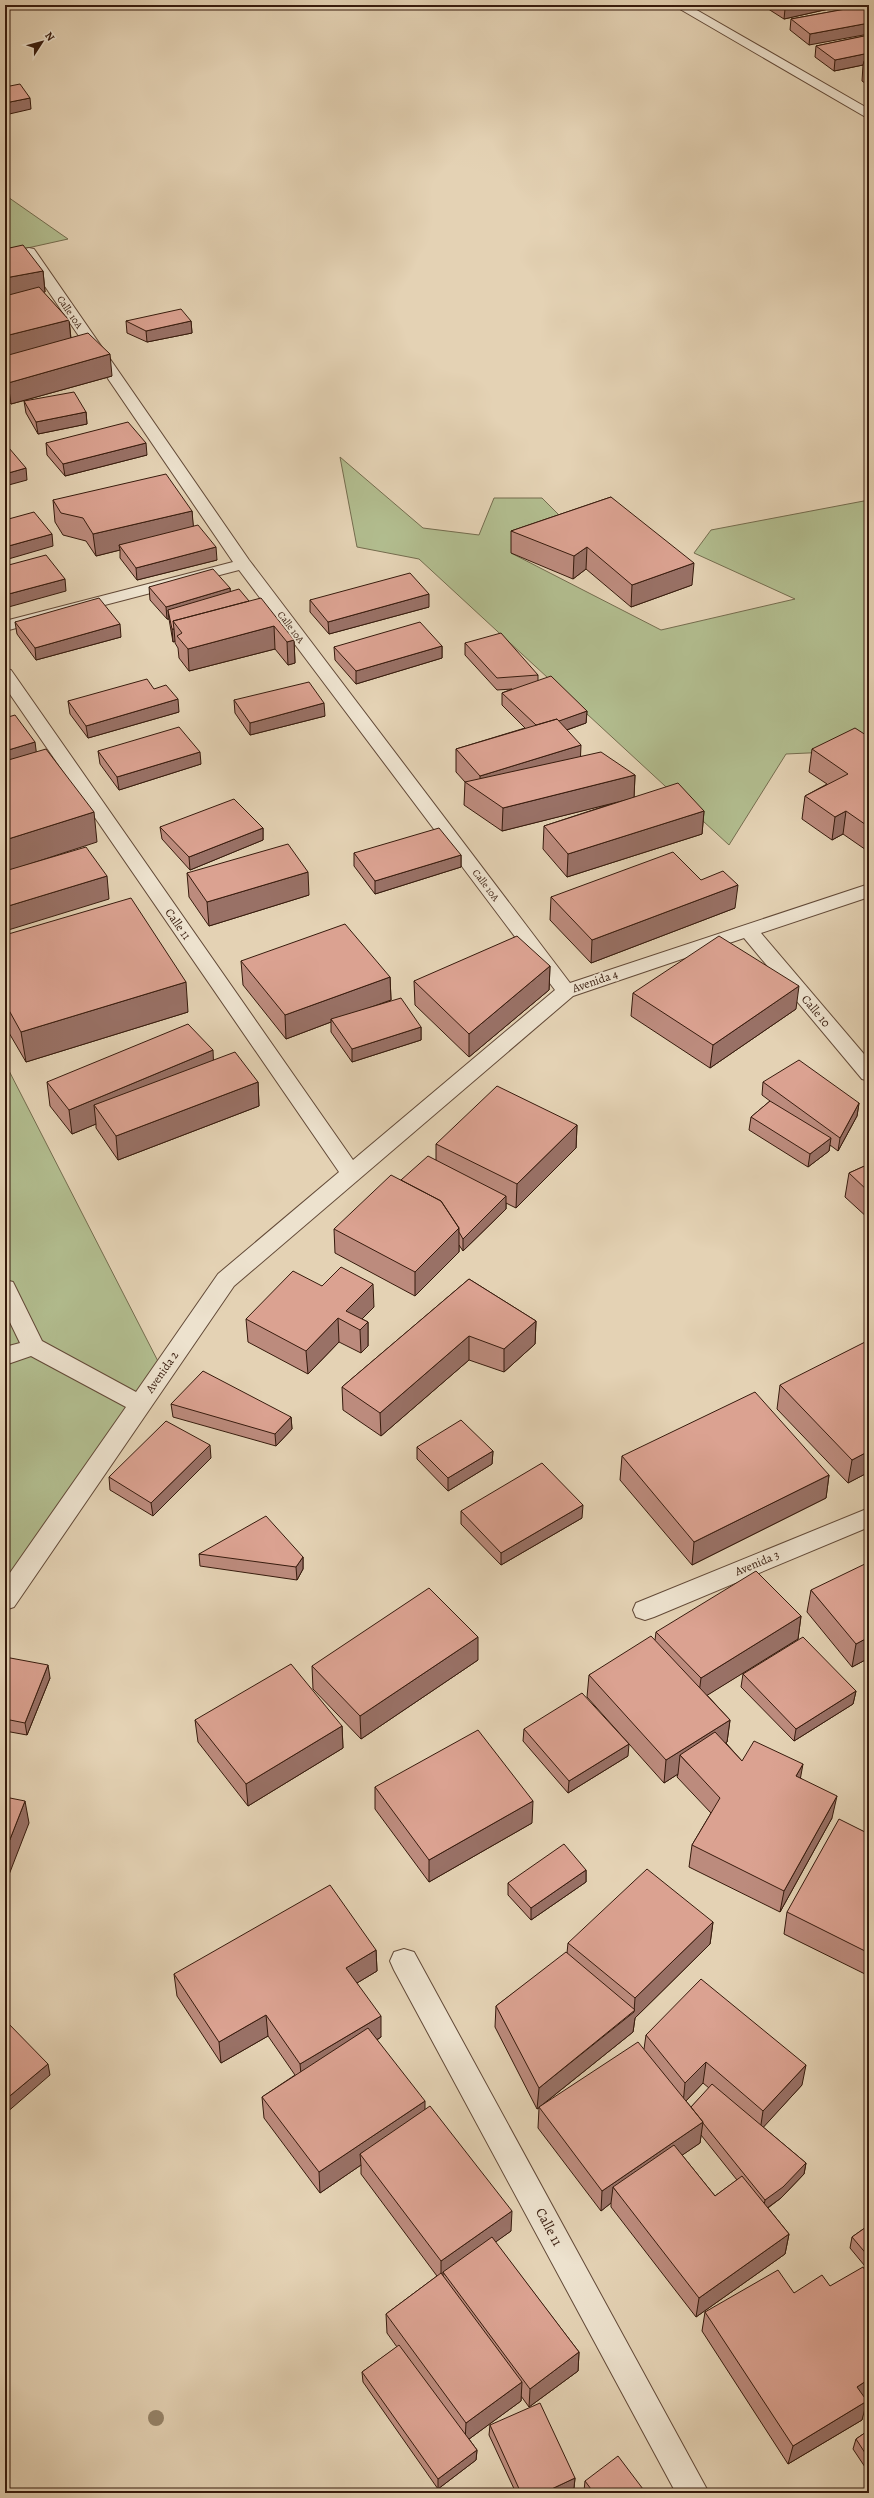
<svg xmlns="http://www.w3.org/2000/svg" width="874" height="2498" font-family="Alegreya,serif">
<style>
.green{fill:#b2bd8f;stroke:#746c4e}
.lines{fill:none;stroke-linecap:round;stroke-linejoin:round}
.minor-casing{stroke:#624937;stroke-width:2}
.minor{fill:#ede2ce;fill-rule:evenodd}
.tree{fill:#96846a}
.wall{fill:#bc8b7d;stroke:#371b0d;fill-rule:evenodd}
.shaded-wall{fill:#997166;stroke:#371b0d}
.building{fill:#dba291;stroke:#371b0d}
.labels{text-anchor:middle;dominant-baseline:central;stroke-width:4;stroke-linejoin:round;paint-order:stroke}
.far-street-label{font-size:10px;fill:#371b0d;stroke:#ede2ce}
.street-label{font-size:12px;fill:#371b0d;stroke:#ede2ce}
.near-street-label{font-size:14px;fill:#371b0d;stroke:#ede2ce}
</style>
<rect width="100%" height="100%" fill="#e4d2b4"/>
<filter id="stains"><feTurbulence type="fractalNoise" baseFrequency=".005" numOctaves="4"/><feColorMatrix values="0 0 0 0 .2 0 0 0 0 .09 0 0 0 0 .02 0 0 0 .5 -.17"/></filter>
<radialGradient id="worn" r=".72"><stop offset=".6" stop-color="#630" stop-opacity="0"/><stop offset="1" stop-color="#630" stop-opacity=".3"/></radialGradient>
<path class="green" d="M5,195L68,239L5,253Z
M340,457L423,528L479,535L494,498H542L564,520L511,553L661,630L795,599L694,553L711,530L869,500V752L852,751L786,754L729,845L419,559L357,547Z
M5,1063L163,1371L5,1600Z"/>
<g class="lines">
<g class="minor-casing">
<path id="minor" d="M673,5H688L869,109V119Z
M861,5H869V11Z
M29,248L34,249L249,560L570,983L869,884V897L761,933L869,1060V1081L862,1079L744,938L573,996L234,1286L14,1607L5,1610V1580L126,1407L31,1356L5,1365V1347L20,1343L5,1312V1280L13,1282L42,1341L136,1392L218,1274L339,1172L5,687V669L11,670L353,1160L555,990L239,570L5,631V621L233,562L25,257L5,261V253Z
M869,1508V1527L654,1617L645,1620L636,1617L633,1610L636,1603Z
M404,1949L414,1952L709,2493H676L394,1970L390,1961L394,1952Z"/>
</g>
<use href="#minor" class="minor"/>
</g>
<circle class="tree" cx="156" cy="2418" r="8"/>
<path class="wall" d="M762,5H842V6L784,19Z
M862,6L809,45L790,30L791,19Z
M869,35V86L862,81L863,65L834,71L815,57L816,46Z
M5,249L43,271L45,292H43L69,320L71,338L112,376L11,404L5,398Z
M126,321H191L192,333L147,342L127,333Z
M24,401L86,412L87,424L38,434L26,413Z
M46,443L147,455L65,476L47,455Z
M611,497L692,585L631,607L586,569L573,579L511,553V531Z
M53,500L192,511L193,527L217,560L137,580L120,558V550L96,556L86,541L63,535L55,522Z
M149,587L230,588V592L249,601L294,640L295,663L288,665L275,649L189,671L179,658L178,648L175,643V641L173,642L169,619H167L150,600Z
M310,600L429,607L329,634L310,612Z
M15,622L121,637L36,660L17,634Z
M465,643L538,675V681L587,711L586,723L567,730L580,756L635,775L634,797L704,811L702,834L567,877L543,849L544,826L617,802L502,831L464,805L465,782L456,772V749L525,728L502,705V693L512,689L497,690L465,655Z
M442,646V658L356,684L335,660L334,647Z
M154,689L179,712L88,738L70,714L68,701Z
M234,700L325,716L250,735L235,713Z
M869,737V852L843,834L832,840L802,819L805,796L827,784L809,772L812,749Z
M98,751L201,764L119,790L100,764Z
M160,827L263,828V840L190,870L162,839Z
M354,853L461,855V867L375,894L354,866Z
M187,873L309,895L209,926L189,897Z
M701,880L735,908L591,963L550,920L551,897Z
M5,935L188,1012L26,1062L5,1026Z
M241,961L390,977L391,1000L380,1004L421,1027V1040L352,1062L331,1032V1022L286,1039L243,985Z
M550,966L549,990L469,1057L415,1005L414,981Z
M633,993L796,1009L710,1068L631,1016Z
M213,1060L258,1082L259,1106L118,1160L96,1128V1124L72,1134L50,1106L47,1082Z
M763,1082L859,1103L857,1116L838,1151L830,1145L829,1151L808,1167L749,1130L751,1117L770,1101L762,1095Z
M577,1125L576,1148L516,1208L506,1203V1209L463,1251L459,1245V1252L415,1296L335,1253L334,1229L401,1180L436,1160V1144Z
M869,1164V1219L845,1197L849,1173Z
M469,1279L536,1321L535,1344L504,1372L469,1360L381,1436L343,1410L342,1387Z
M322,1286L374,1307L362,1319L368,1322V1346L361,1353L339,1342L308,1374L248,1342L246,1319Z
M780,1385L869,1472L848,1483L777,1409Z
M171,1404L291,1417L292,1429L276,1446L173,1417Z
M417,1447L493,1451L492,1464L448,1491L417,1459Z
M622,1456L829,1475L826,1498L692,1565L620,1480Z
M211,1458L153,1516L110,1490L109,1477Z
M461,1511L582,1518L501,1565L461,1524Z
M199,1554L303,1557V1569L297,1580L200,1566Z
M811,1590L869,1658L852,1667L807,1612Z
M801,1616L798,1639L707,1695L730,1720L727,1742L726,1743L742,1761L801,1778L832,1818L780,1912L689,1867L692,1845L711,1813L677,1777L678,1774L664,1783L587,1697L589,1675L655,1640L656,1632Z
M5,1657L50,1678L27,1735L5,1731Z
M478,1660L361,1739L313,1689L312,1666Z
M743,1674L856,1691L853,1704L794,1741L741,1687Z
M195,1720L342,1726L343,1748L248,1806L198,1742Z
M524,1729L628,1756L568,1793L523,1741Z
M375,1787L532,1823L429,1882L375,1809Z
M869,1834V1976L784,1934L787,1912Z
M586,1870V1882L531,1920L508,1895V1883Z
M713,1922L710,1944L635,2018L633,2032L541,2106L644,2049L646,2035L802,2085L763,2127L806,2163L804,2174L781,2198L768,2208L789,2234L785,2254L696,2317L611,2207V2203L601,2211L538,2128L539,2108L537,2109L495,2027L496,2006L567,1953L568,1943ZM703,2083L709,2088L691,2107L686,2101ZM701,2135L737,2180L715,2196L682,2155L700,2143Z
M376,1950L377,1971L357,1983L381,2037L377,2040L425,2110L511,2231L495,2242L579,2352L578,2371L529,2407L521,2396V2401L469,2439L477,2450L476,2460L438,2489L363,2382L362,2372L397,2347L387,2333L386,2314L437,2276L361,2174V2165L320,2193L264,2118L262,2097L295,2075L268,2036L221,2063L177,1996L174,1974Z
M869,2225V2271L850,2248L852,2237Z
M830,2286L864,2397L862,2420L788,2464L702,2331L705,2312L794,2293Z
M490,2425L575,2478L574,2488L563,2493H516L489,2435Z
M869,2430V2473L853,2449L856,2439Z
M585,2481L646,2493H585L584,2491Z"/>
<path class="shaded-wall" d="M801,5H842V6L784,19L785,9Z
M869,23V34L809,45L810,34Z
M869,53V64L864,61L863,65L834,71L835,60Z
M30,98L31,109L5,115V103Z
M43,271L45,292L5,300V278Z
M69,320L71,341L5,358V336Z
M191,321L192,333L147,342L146,331Z
M110,354L112,376L11,404L8,383Z
M86,412L87,424L38,434L36,422Z
M146,443L147,455L65,476L63,464Z
M26,468L27,480L5,486V474Z
M192,511L194,533L119,545L120,550L96,556L93,534Z
M52,534L53,546L5,560V547Z
M216,547L217,560L137,580L136,568Z
M587,547L586,569L573,579L574,556Z
M694,563L692,585L631,607L632,585Z
M65,579L66,591L5,608V595Z
M230,588L231,600L168,610L169,619H167L166,607Z
M429,594V607L329,634L328,622Z
M120,624L121,637L36,660L35,648Z
M274,626L275,649L189,671L188,649Z
M172,629H174L175,641L173,642Z
M294,640L295,663L288,665L287,642Z
M442,646V658L356,684V671Z
M178,699L179,712L88,738L86,726Z
M324,703L325,716L250,735V723Z
M587,711L586,723L538,740V728Z
M35,742L38,765L5,775V751Z
M581,745L580,768L480,792V776Z
M200,752L201,764L119,790L117,777Z
M635,775L634,798L502,831L503,808Z
M704,811L702,834L567,877L568,854Z
M846,811L843,834L832,840L835,817Z
M94,812L97,842L5,872V840Z
M263,828V840L190,870L189,857Z
M461,855V867L375,894V881Z
M308,872L309,895L209,926L207,902Z
M107,876L109,899L5,931V907Z
M738,885L735,908L591,963L592,940Z
M550,966L549,990L469,1057V1034Z
M390,977L391,1000L332,1021L331,1019V1022L286,1039L285,1015Z
M186,982L188,1012L26,1062L21,1032Z
M799,986L796,1009L710,1068L713,1045Z
M421,1027V1040L352,1062V1049Z
M213,1050L214,1074L94,1105L96,1124L72,1134L69,1110Z
M258,1082L259,1106L118,1160L116,1136Z
M859,1103L857,1116L838,1151L840,1138Z
M577,1125L576,1148L516,1208L517,1184Z
M831,1138L829,1151L808,1167L810,1154Z
M506,1196V1209L463,1251V1239Z
M459,1228V1252L415,1296V1272Z
M373,1284L374,1307L354,1327L346,1311Z
M338,1318L339,1342L308,1374L306,1351Z
M536,1321L535,1344L504,1372V1349Z
M368,1322V1346L361,1353L360,1330Z
M469,1336V1360L381,1436L380,1413Z
M291,1417L292,1429L276,1446L275,1434Z
M210,1445L211,1458L153,1516L151,1503Z
M493,1451L492,1464L448,1491V1478Z
M869,1451V1472L848,1483L852,1460Z
M829,1475L826,1498L692,1565L694,1542Z
M583,1505L582,1518L501,1565V1553Z
M303,1557V1569L297,1580L296,1567Z
M801,1616L798,1639L698,1701L701,1678Z
M478,1637V1660L361,1739L360,1716Z
M869,1637V1658L852,1667L856,1644Z
M48,1665L50,1678L27,1735L25,1723Z
M856,1691L853,1704L794,1741L796,1729Z
M730,1720L727,1742L690,1766L680,1755L678,1774L664,1783L666,1760Z
M342,1726L343,1748L248,1806L246,1784Z
M629,1744L628,1756L568,1793L569,1781Z
M803,1764L799,1786L796,1776Z
M837,1796L832,1818L780,1912L784,1891Z
M25,1801L29,1823L5,1885V1852Z
M533,1801L532,1823L429,1882V1860Z
M586,1870V1882L531,1920V1908Z
M713,1922L710,1944L635,2018L633,2032L537,2109L539,2088L634,2012L635,1998Z
M376,1950L377,1971L347,1989L346,1968Z
M266,2015L268,2036L221,2063L219,2042Z
M381,2016V2037L302,2085L300,2064Z
M706,2062L703,2083L683,2104L685,2083Z
M48,2064L50,2075L5,2114V2100Z
M806,2065L802,2085L760,2131L763,2111Z
M425,2101V2121L360,2154L361,2165L320,2193L319,2172Z
M703,2122L700,2143L621,2197L613,2187L611,2203L601,2211L602,2191Z
M806,2163L804,2174L781,2198L763,2211L765,2200Z
M512,2211L511,2231L447,2277L443,2272V2279L441,2281V2261Z
M789,2234L785,2254L696,2317L699,2298Z
M579,2352L578,2371L529,2407L530,2389Z
M869,2379V2394L852,2406L857,2387Z
M522,2382L521,2401L465,2442L466,2423Z
M867,2401L862,2420L788,2464L793,2446Z
M477,2450L476,2460L438,2489V2479Z
M575,2478L574,2488L563,2493H543Z"/>
<path class="building" d="M779,5H801L785,9Z
M862,6L869,12V23L810,34L791,19Z
M869,35V53L835,60L816,46Z
M869,60V65L864,61Z
M20,84L30,98L5,103V87Z
M23,245L43,271L5,278V249Z
M39,287L69,320L5,336V296Z
M181,309L191,321L146,331L126,321Z
M88,333L110,354L8,383L5,379V356Z
M74,392L86,412L36,422L24,401Z
M128,422L146,443L63,464L46,443Z
M9,448L26,468L5,474V449Z
M166,474L192,511L93,534L83,518L61,513L53,500Z
M611,497L694,563L632,585L587,547L574,556L511,531Z
M34,512L52,534L5,547V520Z
M198,525L216,547L136,568L119,545Z
M46,555L65,579L5,595V566Z
M213,569L230,588L166,607L149,587Z
M410,573L429,594L328,622L310,600Z
M239,589L249,601L173,621L174,629H172L168,610Z
M99,598L120,624L35,648L15,622Z
M261,598L294,640L287,642L274,626L188,649L177,636L182,633L173,621Z
M420,622L442,646L356,671L334,647Z
M501,633L538,675L497,678L465,643Z
M551,676L587,711L559,721L557,719L536,725L502,693Z
M147,679L154,689L166,685L178,699L86,726L68,701Z
M309,682L324,703L250,723L234,700Z
M15,715L35,742L5,751V718Z
M557,719L581,745L480,776L456,749Z
M179,727L200,752L117,777L98,751Z
M855,728L869,737V827L846,811L835,817L805,796L848,774L812,749Z
M46,749L94,812L5,840V761Z
M601,752L635,775L503,808L465,782Z
M678,783L704,811L568,854L544,826Z
M234,799L263,828L189,857L160,827Z
M439,828L461,855L375,881L354,853Z
M288,844L308,872L207,902L187,873Z
M86,847L107,876L5,907V871Z
M673,852L701,880L723,871L738,885L592,940L551,897Z
M131,898L186,982L21,1032L5,1003V935Z
M345,924L390,977L285,1015L241,961Z
M517,936L550,966L469,1034L414,981Z
M719,936L799,986L713,1045L633,993Z
M401,998L421,1027L352,1049L331,1019Z
M188,1024L213,1050L69,1110L47,1082Z
M235,1052L258,1082L116,1136L94,1105Z
M799,1060L859,1103L840,1138L763,1082Z
M497,1086L577,1125L517,1184L436,1144Z
M770,1101L831,1138L810,1154L751,1117Z
M428,1156L506,1196L463,1239L459,1232V1228L441,1201L401,1180Z
M869,1164V1192L849,1173Z
M391,1175L441,1201L459,1228L415,1272L334,1229Z
M341,1267L373,1284L346,1311L368,1322L360,1330L338,1318L306,1351L246,1319L293,1271L322,1286Z
M469,1279L536,1321L504,1349L469,1336L380,1413L342,1387Z
M869,1340V1451L852,1460L780,1385Z
M203,1371L291,1417L275,1434L171,1404Z
M755,1392L829,1475L694,1542L622,1456Z
M461,1420L493,1451L448,1478L417,1447Z
M166,1421L210,1445L151,1503L109,1477Z
M542,1463L583,1505L501,1553L461,1511Z
M266,1516L303,1557L296,1567L199,1554Z
M869,1562V1637L856,1644L811,1590Z
M756,1571L801,1616L701,1678L656,1632Z
M429,1588L478,1637L360,1716L312,1666Z
M651,1636L730,1720L666,1760L589,1675Z
M803,1637L856,1691L796,1729L743,1674Z
M5,1657L48,1665L25,1723L5,1719Z
M291,1664L342,1726L246,1784L195,1720Z
M582,1693L629,1744L569,1781L524,1729Z
M478,1730L533,1801L429,1860L375,1787Z
M715,1732L742,1761L754,1741L803,1764L796,1776L837,1796L784,1891L692,1845L720,1798L680,1755Z
M5,1797L25,1801L5,1852Z
M839,1819L869,1834V1953L787,1912Z
M564,1844L586,1870L531,1908L508,1883Z
M647,1869L713,1922L635,1998L568,1943Z
M330,1885L376,1950L346,1968L381,2016L300,2064L266,2015L219,2042L174,1974Z
M566,1952L635,2010L539,2088L496,2006Z
M701,1979L806,2065L763,2111L706,2062L685,2083L646,2035Z
M5,2020L48,2064L5,2100Z
M368,2028L425,2101L319,2172L262,2097Z
M638,2042L703,2122L602,2191L539,2107Z
M712,2084L806,2163L783,2187L765,2200L703,2123V2122L691,2107Z
M430,2106L512,2211L441,2261L360,2154Z
M674,2145L715,2196L742,2176L789,2234L699,2298L613,2187Z
M869,2225V2257L852,2237Z
M492,2237L579,2352L530,2389L443,2272Z
M863,2267L869,2276V2379L857,2387L867,2401L793,2446L705,2312L778,2270L794,2293L822,2275L830,2286Z
M441,2273L522,2382L466,2423L386,2314Z
M399,2345L477,2450L438,2479L362,2372Z
M540,2403L575,2478L543,2493H521L490,2425Z
M869,2430V2459L856,2439Z
M618,2456L646,2493H594L585,2481Z"/>
<g class="labels">
<g class="far-street-label">
<text transform="translate(70 312) rotate(56)">Calle 10A</text>
<text transform="translate(291 627) rotate(53)">Calle 10A</text>
<text transform="translate(486 885) rotate(53)">Calle 10A</text>
</g>
<g class="street-label">
<text transform="translate(178 924) rotate(55)">Calle 11</text>
<text transform="translate(595 981) rotate(-19)">Avenida 4</text>
<text transform="translate(816 1011) rotate(50)">Calle 10</text>
<text transform="translate(162 1372) rotate(-55)">Avenida 2</text>
<text transform="translate(757 1563) rotate(-23)">Avenida 3</text>
</g>
<g class="near-street-label">
<text transform="translate(549 2227) rotate(62)">Calle 11</text>
</g>
</g>
<rect width="874" height="2498" fill="none" stroke="#e4d2b4" stroke-width="20"/>
<rect x="6" y="6" width="862" height="2486" fill="none" stroke="#371b0d" stroke-width="2"/>
<rect x="10" y="10" width="854" height="2478" fill="none" stroke="#371b0d"/>
<g transform="translate(42 42) rotate(54)" stroke="#ede2ce" stroke-width="3" paint-order="stroke">
<path d="M0-3L7 15L0 10L-7 15Z" fill="#371b0d"/>
<text y="-6" font-size="11" font-weight="bold" text-anchor="middle" fill="#371b0d">N</text>
</g>
<rect width="100%" height="100%" filter="url(#stains)"/>
<rect width="100%" height="100%" fill="url(#worn)"/>
</svg>
